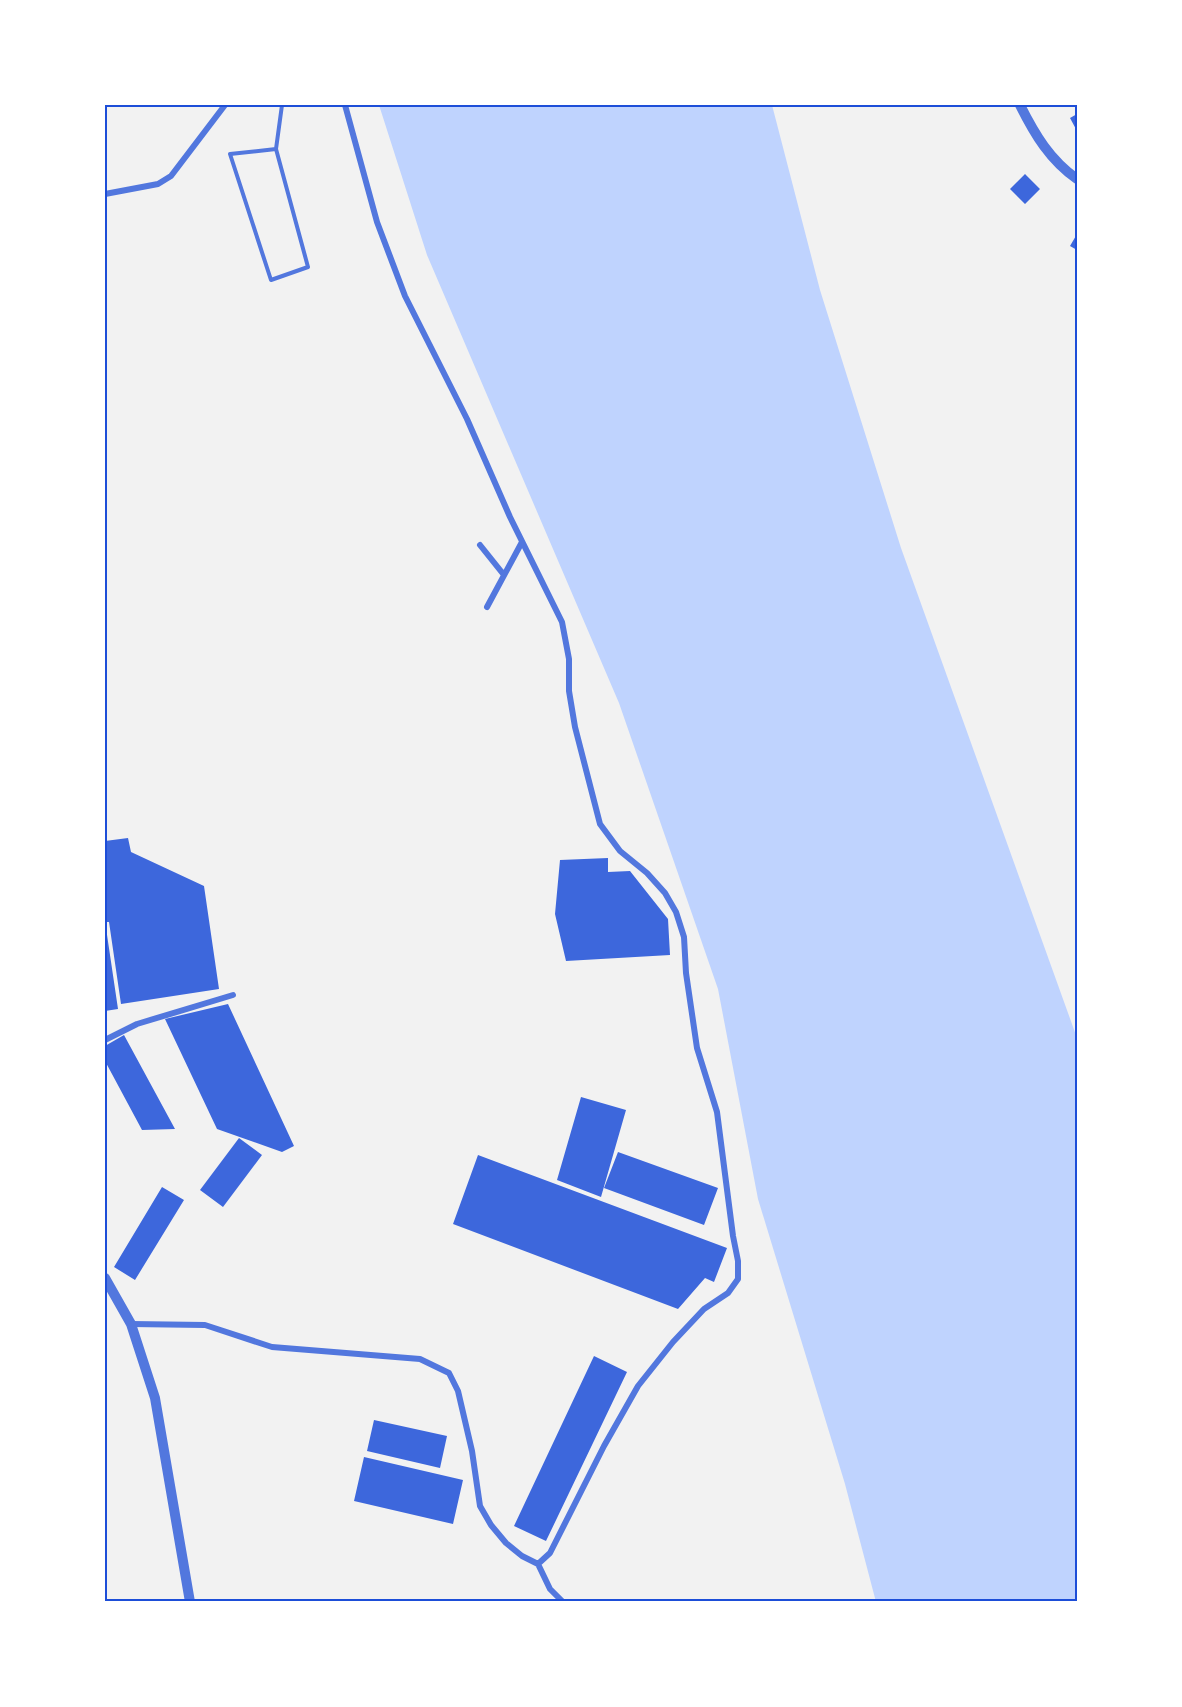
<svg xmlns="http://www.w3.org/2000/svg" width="1182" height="1707" font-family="Raleway,sans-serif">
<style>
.water{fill:#bfd3fe}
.building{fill:#3d67dc}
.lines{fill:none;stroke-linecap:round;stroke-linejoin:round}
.service{stroke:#5277de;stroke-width:4}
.minor{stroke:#5277de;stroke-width:6}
.tertiary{stroke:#5277de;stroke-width:10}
.neatline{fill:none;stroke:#1d4ed8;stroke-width:2}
</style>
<rect width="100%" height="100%" fill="#f2f2f2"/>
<path class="water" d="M379,105H772L820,290L901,548L1077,1038V1602H876L845,1484L758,1199L718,989L619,703L427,255Z"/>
<path class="building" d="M1077,114V131L1070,118Z
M1025,174L1040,189L1025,204L1010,189Z
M1077,234V250L1070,246Z
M128,838L131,852L204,886L219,989L121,1004L109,922H105V841Z
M608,858V872L630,871L668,919L670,955L566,961L555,914L560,860Z
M105,928H106L118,1009L105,1011Z
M228,1004L294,1146L282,1152L217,1129L165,1019Z
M124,1035L175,1129L142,1130L105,1061V1046Z
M581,1097L626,1110L601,1197L557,1180Z
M239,1138L262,1155L223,1207L200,1190Z
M618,1152L718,1188L704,1225L604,1188Z
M478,1155L727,1248L714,1282L705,1278L678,1309L453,1224Z
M162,1187L184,1200L135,1280L114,1267Z
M594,1356L627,1372L546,1541L514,1526Z
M374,1420L447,1436L440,1468L367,1451Z
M364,1457L463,1480L453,1524L354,1501Z"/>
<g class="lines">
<path class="service" d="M276,149L230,154L271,280L308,267L276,149L282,105"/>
<path class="minor" d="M105,194L158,184L171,176L225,105
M480,545L504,575
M487,607L522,542
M105,1040L137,1024L233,995
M131,1324L205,1325L272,1347L420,1359L449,1373L458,1391L472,1451L480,1506L491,1525L506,1543L522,1556L538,1564L550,1553L604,1446L638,1386L673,1342L704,1309L728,1293L738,1279V1261L733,1236L717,1112L697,1048L686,973L684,937L676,912L665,893L647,873L620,851L600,824L575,727L569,691V659L562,622L510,517L467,419L405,296L377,222L345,105
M538,1564L550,1589L563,1602"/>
<path class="tertiary" d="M1020,105C1035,135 1050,160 1077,179
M105,1278L131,1324L155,1398L190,1602"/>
</g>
<rect width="1182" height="1707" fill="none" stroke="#ffffff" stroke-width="213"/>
<rect x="106" y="106" width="970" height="1494" class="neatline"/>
</svg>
